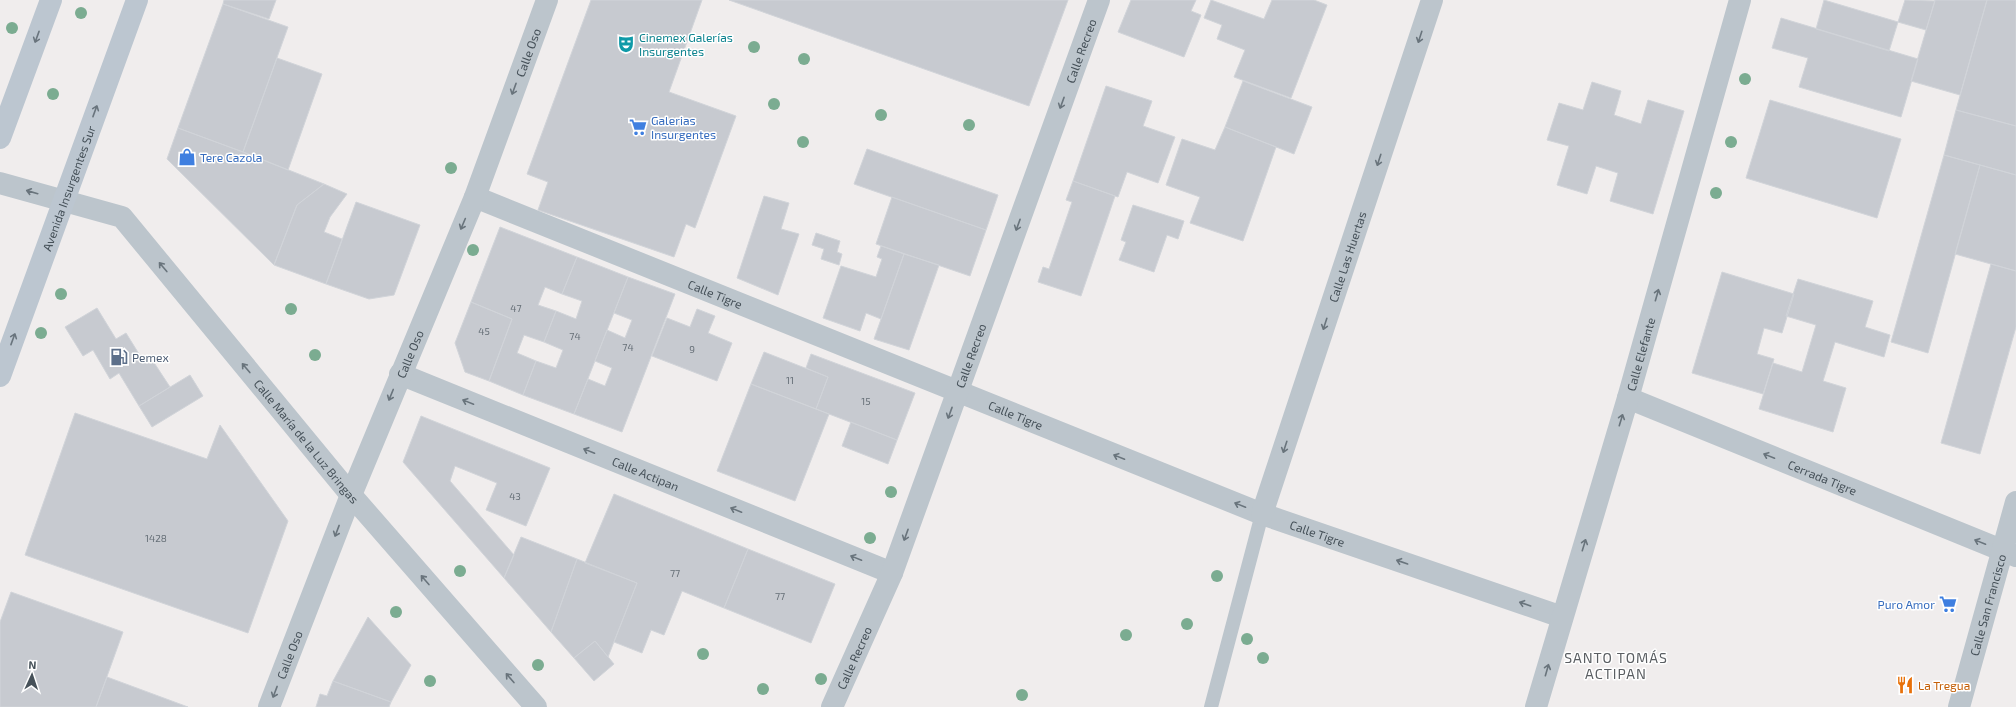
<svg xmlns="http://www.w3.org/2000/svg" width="2016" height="707" font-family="'Exo 2',sans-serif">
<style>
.building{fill:#c7cad0;stroke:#d1d4d9}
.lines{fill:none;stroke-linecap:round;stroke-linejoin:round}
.service{stroke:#bcc5cc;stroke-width:14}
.minor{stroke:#bcc5cc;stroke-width:22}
.tertiary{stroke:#bcc5cc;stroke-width:22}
.secondary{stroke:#bcc6d0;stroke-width:22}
.tree{fill:#7bac91}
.oneway{stroke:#69747d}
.oneway2{stroke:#69747c}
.labels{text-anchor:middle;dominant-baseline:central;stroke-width:3;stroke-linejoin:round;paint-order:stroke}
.number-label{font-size:10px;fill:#666f77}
.culture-label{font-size:12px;fill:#0d838f;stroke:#fff;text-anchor:start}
.street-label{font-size:12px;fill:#465159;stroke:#fff}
.shop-label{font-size:12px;fill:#366cbe;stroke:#fff;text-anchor:start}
.service-label{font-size:12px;fill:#4e5e75;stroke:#fff;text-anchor:start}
.food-label{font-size:12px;fill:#c56008;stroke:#fff;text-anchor:start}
.quarter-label{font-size:14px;letter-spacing:1px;fill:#5a5e62;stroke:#fff}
</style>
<rect width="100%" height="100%" fill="#f0eded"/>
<path class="building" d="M224,0H276L269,19L223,4Z
M591,0H702L669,92L736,116L695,228L686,224L674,257L538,210L548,182L527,174Z
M729,0H1068L1029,106Z
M1131,0H1196L1191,11L1201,15L1184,57L1118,32Z
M1211,0L1264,19L1272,0H1314L1327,5L1291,98L1234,77L1245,50L1217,39L1222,25L1204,18Z
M1824,0L1898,22L1889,51L1816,29Z
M1905,0L1935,1L1926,30L1898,22Z
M1935,0H1987L1960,95L1911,81Z
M1987,0H2016V126L1956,110Z
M223,4L288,27L243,152L178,128Z
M1781,18L1918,59L1901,117L1799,87L1808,58L1772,48Z
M277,58L322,74L288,170L243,152Z
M1243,81L1312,107L1294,154L1225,127Z
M1592,82L1621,91L1614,115L1641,124L1648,100L1684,111L1653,214L1610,201L1618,173L1596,166L1587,194L1557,185L1569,146L1547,140L1559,103L1583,110Z
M1106,86L1152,101L1143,126L1175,137L1158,183L1127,172L1118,197L1073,181Z
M1770,100L1901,139L1877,218L1746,178Z
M1956,110L2016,126V175L1944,155Z
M1225,127L1276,147L1243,241L1190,223L1200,197L1166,185L1182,139L1215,150Z
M178,128L243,152L324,184L297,205L274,265L167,159Z
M867,149L998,195L986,230L854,184Z
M1944,155L1980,165L1928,353L1891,342Z
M1980,165L2016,175V271L1955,254Z
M1073,181L1115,196L1081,296L1038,282L1043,267L1049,269L1072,202L1066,200Z
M324,184L347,194L330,217L324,232L342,239L326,284L274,265L297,205Z
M764,196L789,203L781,229L799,234L778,295L737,278Z
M892,197L986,230L970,276L876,244Z
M356,202L420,225L394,295L369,299L326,284Z
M1133,205L1184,221L1178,239L1167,235L1154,272L1119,260L1126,242L1121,240Z
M500,227L577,257L562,294L545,287L538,305L556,311L544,342L524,335L517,353L536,361L523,395L489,381L512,319L471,302Z
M816,233L840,241L837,252L842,254L839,265L821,259L824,249L812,245Z
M881,246L904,254L881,319L866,313L860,331L823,318L841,266L876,277L882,259L877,257Z
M904,254L939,265L909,350L874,339Z
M577,257L628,277L574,414L523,395L536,361L556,368L563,350L544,342L556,311L576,319L582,301L562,294Z
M1991,264L2016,271V327L1980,454L1941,443Z
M1722,272L1794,294L1782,333L1764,328L1757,354L1774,359L1763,394L1692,373Z
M628,277L675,294L622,432L574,414L588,379L605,386L612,368L595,361L607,330L625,338L632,320L614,313Z
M1798,279L1873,301L1865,327L1890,335L1884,357L1835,342L1823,381L1846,388L1833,432L1759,409L1773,363L1802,372L1816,325L1786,316Z
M471,302L512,319L489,381L465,372L455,343Z
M97,308L116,339L126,333L144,362L151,358L170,387L139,406L119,373L110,379L93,350L83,356L65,327Z
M697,309L715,316L708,333L732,343L717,381L652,356L667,318L690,327Z
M764,352L828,377L816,409L751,384Z
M811,354L915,393L897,440L816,409L828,377L806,368Z
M190,375L203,396L152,427L139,406Z
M751,384L829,414L795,501L717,471Z
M75,413L207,459L220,425L288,521L248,633L25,555Z
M421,416L550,468L526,526L486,510L497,483L455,466L450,481L514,555L504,578L403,462Z
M851,422L897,440L888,464L842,446Z
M614,494L748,549L724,608L682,591L664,635L651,630L642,653L614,642L637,583L585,563Z
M521,537L577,559L551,632L504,578Z
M748,549L835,584L811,643L724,608Z
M577,559L637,583L608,657L595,641L574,658L551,632Z
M11,592L123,632L96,707H0V622Z
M368,617L411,665L391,702L333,681Z
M595,641L614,664L594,681L574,658Z
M107,677L188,707H96Z
M333,681L391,702L389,707H316L320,694L327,696Z"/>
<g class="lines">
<path class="service" d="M1211,707L1262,514"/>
<g class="minor">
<path id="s1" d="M0,183L122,217L351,495L536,707"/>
<path id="s2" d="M475,197L1262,514L1562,617"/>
<path id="s3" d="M400,374L892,573"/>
<path id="s4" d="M1628,398L2016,556"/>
<path id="s5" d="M1262,514L1432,0"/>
<path id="s6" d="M269,707L351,495L475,197L547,0"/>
<path id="s7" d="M832,707L892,573L1099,0"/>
<path id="s8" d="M1536,707L1628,398L1740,0"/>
</g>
<path class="tertiary" id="s9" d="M1959,707L2016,502"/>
<g class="secondary">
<path d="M0,138L51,0"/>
<path id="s10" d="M0,376L137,0"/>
</g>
</g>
<g class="tree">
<circle cx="81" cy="13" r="6"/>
<circle cx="12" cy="28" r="6"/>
<circle cx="754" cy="47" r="6"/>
<circle cx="804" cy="59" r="6"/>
<circle cx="1745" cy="79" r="6"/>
<circle cx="53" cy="94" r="6"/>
<circle cx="774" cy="104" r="6"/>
<circle cx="881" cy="115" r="6"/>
<circle cx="969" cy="125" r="6"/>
<circle cx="803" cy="142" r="6"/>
<circle cx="1731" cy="142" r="6"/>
<circle cx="451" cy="168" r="6"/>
<circle cx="1716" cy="193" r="6"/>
<circle cx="473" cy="250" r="6"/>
<circle cx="61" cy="294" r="6"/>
<circle cx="291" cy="309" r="6"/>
<circle cx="41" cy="333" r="6"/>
<circle cx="315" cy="355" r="6"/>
<circle cx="891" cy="492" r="6"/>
<circle cx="870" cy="538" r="6"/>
<circle cx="460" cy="571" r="6"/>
<circle cx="1217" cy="576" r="6"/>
<circle cx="396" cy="612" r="6"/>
<circle cx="1187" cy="624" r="6"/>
<circle cx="1126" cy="635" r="6"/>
<circle cx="1247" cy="639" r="6"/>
<circle cx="703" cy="654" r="6"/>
<circle cx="1263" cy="658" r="6"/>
<circle cx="538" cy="665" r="6"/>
<circle cx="821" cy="679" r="6"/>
<circle cx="430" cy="681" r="6"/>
<circle cx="763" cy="689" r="6"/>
<circle cx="1022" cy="695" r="6"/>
</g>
<defs><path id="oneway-shaft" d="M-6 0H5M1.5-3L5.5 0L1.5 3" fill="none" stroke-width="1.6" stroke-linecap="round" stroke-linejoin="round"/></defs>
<g class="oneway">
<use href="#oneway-shaft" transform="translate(37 37) rotate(110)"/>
<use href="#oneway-shaft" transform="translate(95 111) rotate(-70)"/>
<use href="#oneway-shaft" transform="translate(13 339) rotate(-70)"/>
</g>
<g class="oneway2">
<use href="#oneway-shaft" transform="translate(1420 37) rotate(108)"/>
<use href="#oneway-shaft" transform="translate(514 89) rotate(110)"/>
<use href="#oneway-shaft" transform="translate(1062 103) rotate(110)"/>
<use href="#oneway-shaft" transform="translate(1379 160) rotate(108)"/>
<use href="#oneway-shaft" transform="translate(32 192) rotate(-164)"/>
<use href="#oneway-shaft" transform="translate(463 224) rotate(113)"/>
<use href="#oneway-shaft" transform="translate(1018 225) rotate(110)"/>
<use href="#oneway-shaft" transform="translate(163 267) rotate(-130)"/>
<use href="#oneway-shaft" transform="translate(1657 295) rotate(-74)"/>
<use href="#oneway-shaft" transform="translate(1325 324) rotate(108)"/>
<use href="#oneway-shaft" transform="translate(246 368) rotate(-130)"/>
<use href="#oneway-shaft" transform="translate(391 395) rotate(112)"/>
<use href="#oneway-shaft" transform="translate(468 402) rotate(-158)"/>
<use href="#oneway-shaft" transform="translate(950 413) rotate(110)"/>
<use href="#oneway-shaft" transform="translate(1621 420) rotate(-73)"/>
<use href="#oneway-shaft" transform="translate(1285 447) rotate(108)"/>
<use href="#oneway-shaft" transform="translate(589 451) rotate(-158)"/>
<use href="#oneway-shaft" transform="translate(1769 456) rotate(-158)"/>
<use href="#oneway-shaft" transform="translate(1119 457) rotate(-158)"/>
<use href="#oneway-shaft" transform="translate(1240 505) rotate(-158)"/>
<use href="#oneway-shaft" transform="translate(736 510) rotate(-158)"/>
<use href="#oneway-shaft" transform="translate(337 531) rotate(111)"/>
<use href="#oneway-shaft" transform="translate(906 535) rotate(110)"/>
<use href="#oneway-shaft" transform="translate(1980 542) rotate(-158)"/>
<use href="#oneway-shaft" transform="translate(1584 545) rotate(-73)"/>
<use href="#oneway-shaft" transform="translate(856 558) rotate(-158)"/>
<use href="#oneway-shaft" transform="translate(1402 562) rotate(-161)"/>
<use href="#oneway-shaft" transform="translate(425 580) rotate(-131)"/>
<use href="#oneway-shaft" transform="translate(1525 604) rotate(-161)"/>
<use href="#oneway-shaft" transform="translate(1547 670) rotate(-74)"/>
<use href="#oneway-shaft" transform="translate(510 678) rotate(-131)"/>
<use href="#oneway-shaft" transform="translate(275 692) rotate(111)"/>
</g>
<defs>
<g id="theatre-bare" transform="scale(1.38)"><path d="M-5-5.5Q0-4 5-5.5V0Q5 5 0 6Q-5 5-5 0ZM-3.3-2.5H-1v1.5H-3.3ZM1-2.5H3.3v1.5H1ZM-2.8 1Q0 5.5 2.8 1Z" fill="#0f9aa8" stroke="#fff" stroke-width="2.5" paint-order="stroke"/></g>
<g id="supermarket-bare" transform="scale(1.38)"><path d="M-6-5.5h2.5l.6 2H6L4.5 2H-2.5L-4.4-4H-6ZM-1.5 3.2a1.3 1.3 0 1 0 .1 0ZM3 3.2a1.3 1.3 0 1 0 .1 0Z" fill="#3f7fe0" stroke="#fff" stroke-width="2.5" paint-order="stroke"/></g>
<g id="shop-bare" transform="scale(1.38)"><path d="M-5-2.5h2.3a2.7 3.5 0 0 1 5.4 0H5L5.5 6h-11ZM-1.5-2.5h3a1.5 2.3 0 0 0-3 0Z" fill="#3f7fe0" stroke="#fff" stroke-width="2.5" paint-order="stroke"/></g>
<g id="fuel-bare" transform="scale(1.38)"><path d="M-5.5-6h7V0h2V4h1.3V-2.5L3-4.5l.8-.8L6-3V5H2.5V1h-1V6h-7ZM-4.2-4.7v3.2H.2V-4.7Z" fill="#5c6f8a" stroke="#fff" stroke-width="2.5" paint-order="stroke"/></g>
<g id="restaurant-bare" transform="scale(1.38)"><path d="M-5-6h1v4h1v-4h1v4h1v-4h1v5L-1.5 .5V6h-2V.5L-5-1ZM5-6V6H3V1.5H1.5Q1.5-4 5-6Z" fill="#e8710a" stroke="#fff" stroke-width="2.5" paint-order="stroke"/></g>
</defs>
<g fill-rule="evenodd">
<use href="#theatre-bare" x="626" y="44"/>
<use href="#supermarket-bare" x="638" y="127"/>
<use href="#shop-bare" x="187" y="157"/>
<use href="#fuel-bare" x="119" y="357"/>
<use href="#supermarket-bare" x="1948" y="604"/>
<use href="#restaurant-bare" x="1905" y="685"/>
</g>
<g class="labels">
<g class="number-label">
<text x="516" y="308">47</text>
<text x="484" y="331">45</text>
<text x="575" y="336">74</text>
<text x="628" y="347">74</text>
<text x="692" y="349">9</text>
<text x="790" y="380">11</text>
<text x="866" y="401">15</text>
<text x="515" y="496">43</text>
<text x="156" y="538">1428</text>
<text x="675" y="573">77</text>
<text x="780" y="596">77</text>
</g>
<g class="culture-label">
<text x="639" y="37">Cinemex Galerías<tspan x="639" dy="14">Insurgentes</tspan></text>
</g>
<g class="street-label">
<text stroke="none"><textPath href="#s7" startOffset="702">Calle Recreo</textPath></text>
<text stroke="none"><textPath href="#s6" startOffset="704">Calle Oso</textPath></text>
<text stroke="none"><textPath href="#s10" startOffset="200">Avenida Insurgentes Sur</textPath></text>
<text stroke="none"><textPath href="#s5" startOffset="271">Calle Las Huertas</textPath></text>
<text stroke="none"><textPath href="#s2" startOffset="259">Calle Tigre</textPath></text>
<text stroke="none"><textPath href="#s6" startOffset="380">Calle Oso</textPath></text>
<text stroke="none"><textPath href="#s8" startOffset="368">Calle Elefante</textPath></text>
<text stroke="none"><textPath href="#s7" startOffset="378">Calle Recreo</textPath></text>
<text stroke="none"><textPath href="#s2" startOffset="583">Calle Tigre</textPath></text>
<text stroke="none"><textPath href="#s1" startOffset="417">Calle María de la Luz Bringas</textPath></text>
<text stroke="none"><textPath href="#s3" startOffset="265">Calle Actipan</textPath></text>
<text stroke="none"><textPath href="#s4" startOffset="210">Cerrada Tigre</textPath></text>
<text stroke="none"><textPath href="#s2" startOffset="907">Calle Tigre</textPath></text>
<text stroke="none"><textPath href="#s9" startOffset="106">Calle San Francisco</textPath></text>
<text stroke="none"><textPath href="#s6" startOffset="56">Calle Oso</textPath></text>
<text stroke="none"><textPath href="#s7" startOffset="54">Calle Recreo</textPath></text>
</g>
<g class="shop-label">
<text x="651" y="120">Galerias<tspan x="651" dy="14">Insurgentes</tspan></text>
<text x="200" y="157">Tere Cazola</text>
<text x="1935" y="604" text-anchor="end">Puro Amor</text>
</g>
<g class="service-label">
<text x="132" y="357">Pemex</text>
</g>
<g class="food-label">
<text x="1918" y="685">La Tregua</text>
</g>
<g class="quarter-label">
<text x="1616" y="657">SANTO TOMÁS<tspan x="1616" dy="16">ACTIPAN</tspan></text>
</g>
</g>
<g transform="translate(32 675) rotate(3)" stroke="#ffffff" stroke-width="3" paint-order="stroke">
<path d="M0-3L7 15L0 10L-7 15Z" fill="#465159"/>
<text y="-6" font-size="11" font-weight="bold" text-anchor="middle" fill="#465159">N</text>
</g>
</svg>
